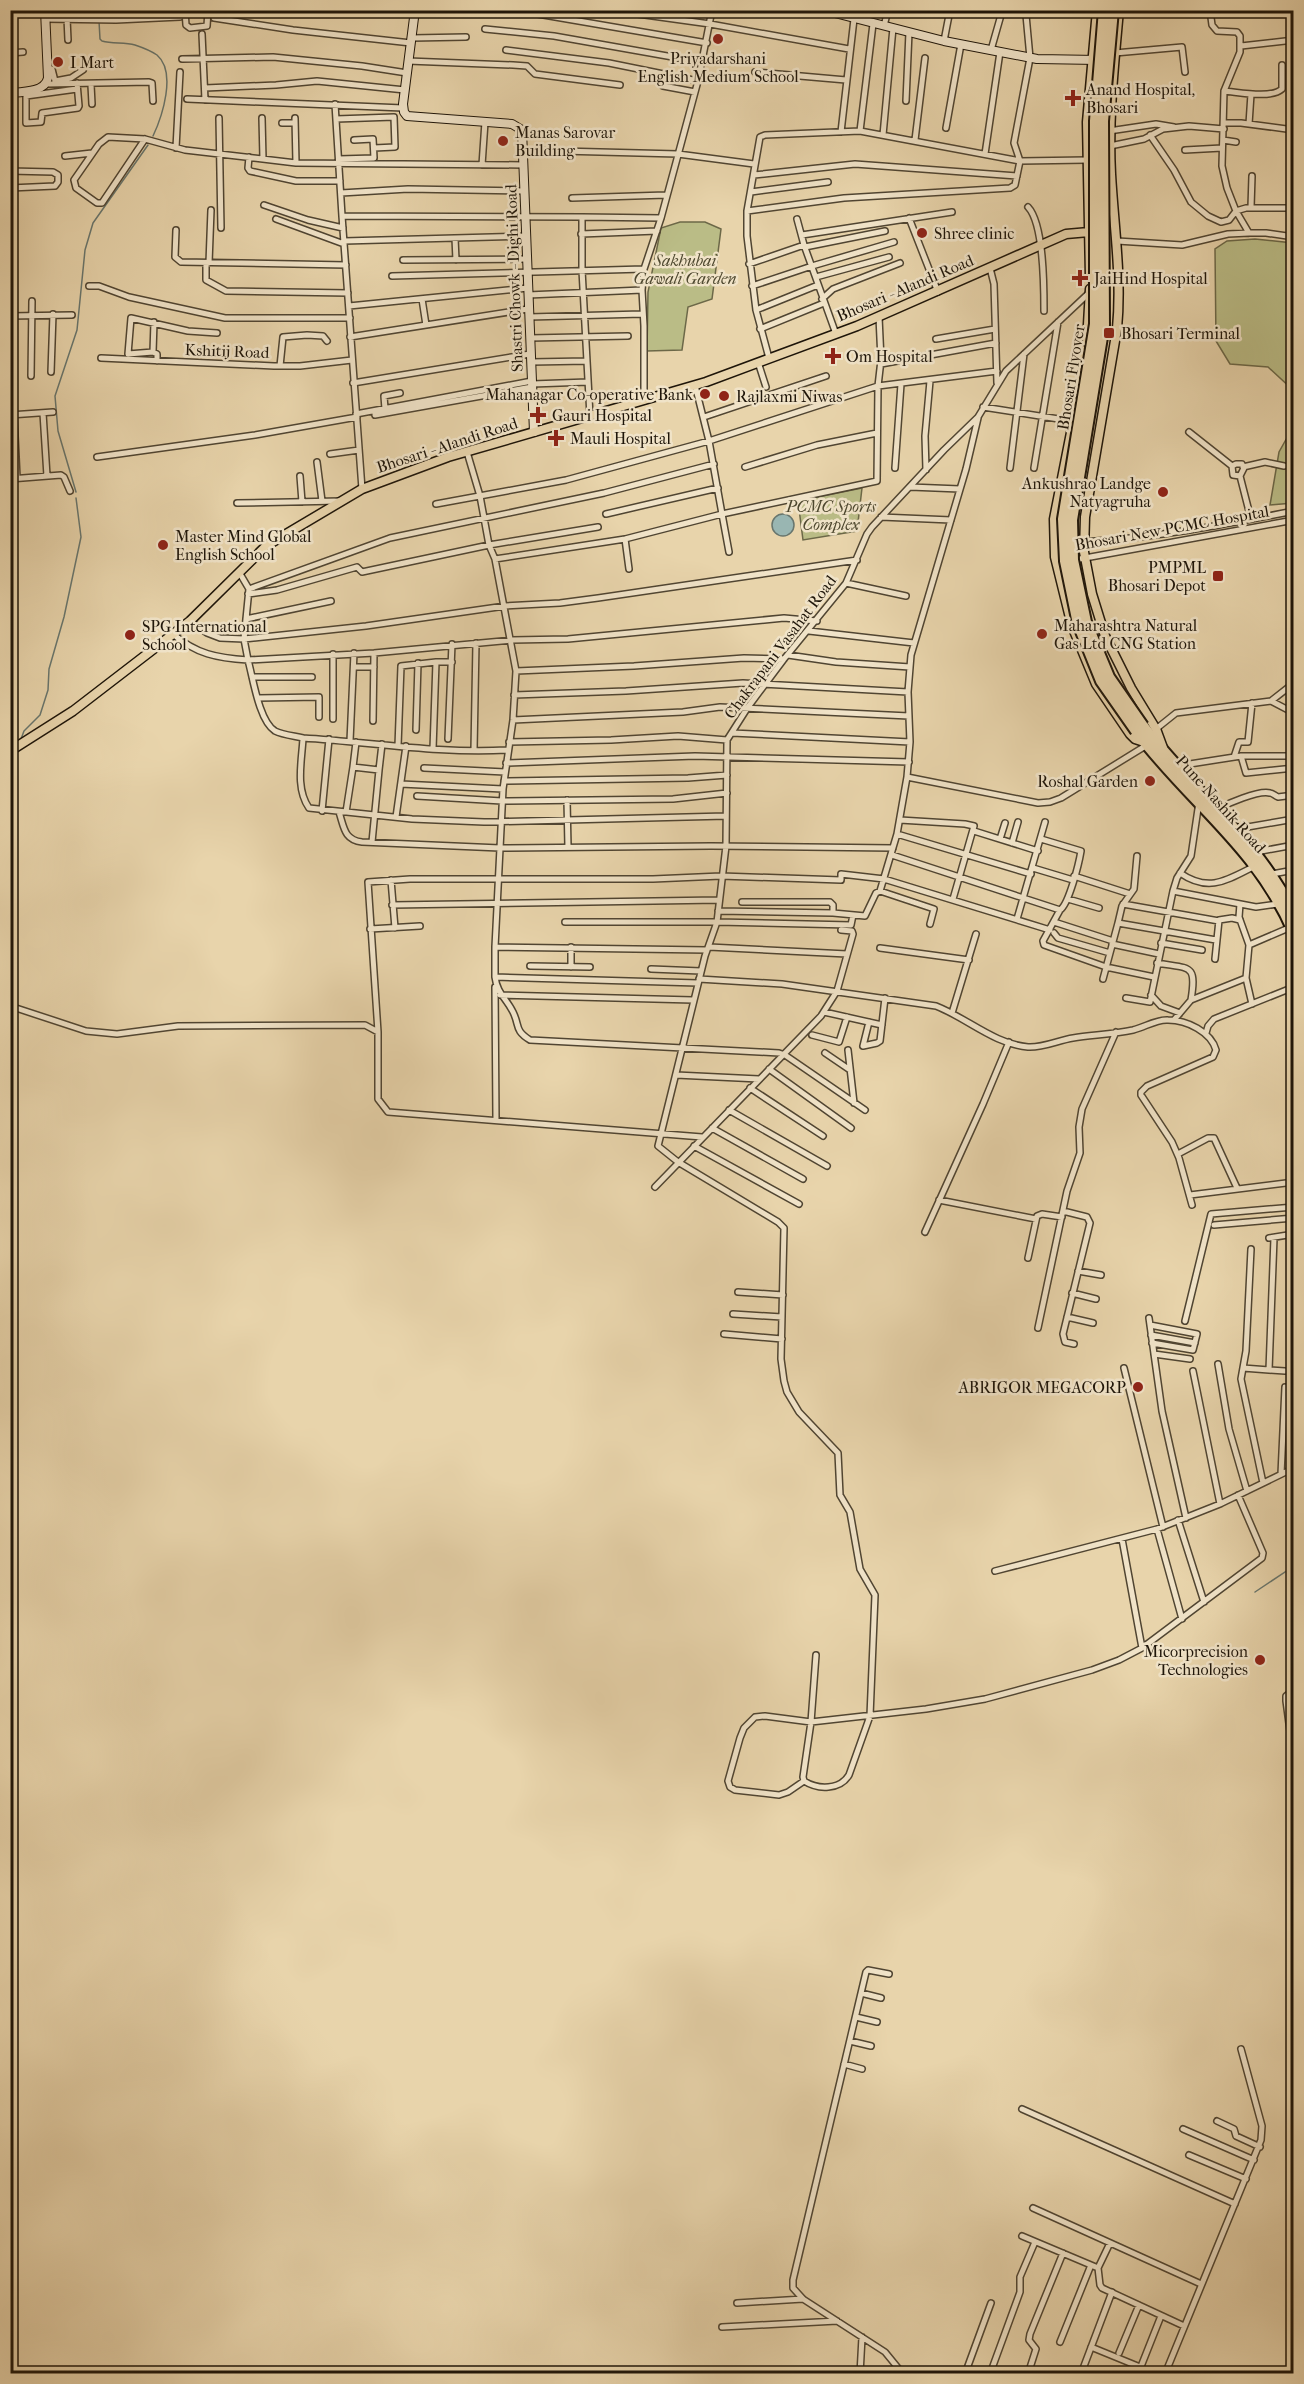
<svg xmlns="http://www.w3.org/2000/svg" width="1304" height="2384" font-family="'IM FELL French Canon',serif">
<style>
.green{fill:#babc86;stroke:#6c6848;stroke-width:1.5}
.water{fill:#99b6b2;stroke:#68766e;stroke-width:1.5}
.lines{fill:none;stroke-linecap:round;stroke-linejoin:round}
.stream{stroke:#68766e;stroke-width:1.5}
.street-casing{stroke:#504532;stroke-width:8}
.secondary-casing{stroke:#1e1509;stroke-width:10}
.primary-casing{stroke:#1e1509;stroke-width:11}
.highway-casing{stroke:#1e1509;stroke-width:14}
.street{stroke:#f0e3c8;stroke-width:5}
.secondary{stroke:#f0e3c8;stroke-width:8}
.primary{stroke:#e8d4ab;stroke-width:8}
.highway{stroke:#e8d4ab;stroke-width:10}
.highway-bridge-casing{stroke:#1e1509;stroke-width:14;stroke-linecap:butt}
.highway-bridge{stroke:#e8d4ab;stroke-width:10}
.poi-dot{fill:#8f2418;stroke:#f0e3c8;stroke-width:2}
.labels{text-anchor:middle;dominant-baseline:central;stroke-width:5;stroke-linejoin:round;paint-order:stroke}
.poi-label{font-size:16px;fill:#1e1509;stroke:#f0e3c8;text-anchor:start}
.park-label{font-size:16px;font-style:italic;fill:#4d472e;stroke:#f0e3c8}
.street-label{font-size:16px;fill:#1e1509;stroke:#f0e3c8}
</style>
<rect width="100%" height="100%" fill="#e8d4ab"/>
<filter id="stains"><feTurbulence type="fractalNoise" baseFrequency=".00333" numOctaves="4"/><feColorMatrix values="0 0 0 0 .2 0 0 0 0 .09 0 0 0 0 .02 0 0 0 .5 -.17"/></filter>
<radialGradient id="worn" r=".72"><stop offset=".6" stop-color="#630" stop-opacity="0"/><stop offset="1" stop-color="#630" stop-opacity=".3"/></radialGradient>
<path class="green" d="M680,222H705L721,229L712,299L688,307L682,350L647,351L648,292L661,228Z
M1255,239L1293,243V390L1268,367L1230,364L1216,341L1215,249L1227,241Z
M1293,427V503L1270,505L1279,452Z
M862,488L857,531L803,540L798,501Z"/>
<path class="water" d="M772 525a11 11 0 1 1 22 0a11 11 0 1 1-22 0Z"/>
<g class="lines">
<path class="stream" d="M98,10V16
M99,21L100,39L102,41C113,44 124,42 135,45C141,47 151,51 157,55C177,72 162,117 153,136
M76,492L58,431L55,396L77,330L85,250L93,223L148,145
M21,739L24,731L40,715L48,690L49,669L64,617L81,537L76,498
M10,760L13,754
M1255,1592L1294,1566"/>
<g class="street-casing">
<path id="street" d="M116,10V20
M185,10L186,25L190,28L207,26L208,10
M609,10L710,24L849,49
M1210,10L1212,25L1217,31L1237,32L1240,36V52L1224,91L1222,166L1227,188L1236,211L1249,233
M526,12L707,43
M67,18L68,40
M214,18L293,30L411,43
M45,19L116,20L180,17L186,14
M884,26L888,10
M485,29L554,36L701,62
M202,34L205,100
M412,38L466,37
M944,41L950,10
M1241,46L1294,40
M506,50L609,63L698,81
M991,50L1001,15
M10,53L23,52
M1115,53L1182,47L1185,72
M182,59L273,57L362,66L407,73
M408,61L513,65L527,66L535,74L620,85
M48,69H52L55,81L71,78L83,70
M755,72L846,80
M77,83L79,106L78,108L42,113L41,122L26,123V96L77,89
M47,84L149,82L152,83L153,101
M91,85L92,104
M663,86L695,92
M205,88L276,85L317,81L405,90
M1224,91C1238,92 1271,99 1282,89V65
M187,99L403,108
M906,101L909,32
M335,104L342,216
M219,118L221,228
M262,118L263,159
M295,118L296,163
M336,119L394,117L395,147L374,148
M282,123H295
M1224,123H1241L1294,130
M1249,124L1251,94
M946,128L961,44
M860,131L873,24
M1109,131L1156,124L1174,127
M841,132L854,19
M883,135L893,28
M1150,135L1174,170L1191,202L1208,216L1221,222L1229,220L1236,211L1246,208H1294
M145,139L102,203H97L76,188L74,180L99,144L108,137L145,139L185,150L296,163L523,165
M915,140L925,58
M1223,140L1236,142
M1110,146L1144,139L1163,129L1189,126L1224,129
M176,148L180,72
M522,150L678,154L754,164
M1185,150L1222,148
M985,154L1000,52
M65,156L92,153
M249,157L248,168L250,171L296,181H340
M339,159L374,158L373,139L354,140
M482,165L485,122
M10,171L53,172L58,175V182L55,186L10,188
M754,175L855,164L1017,176
M751,192L828,182
M341,193L408,189L525,191
M572,198L666,195
M264,205L308,220L343,228
M1028,207C1044,224 1044,287 1044,311
M1251,207L1252,176
M747,211L844,198L1010,188L1015,185L1020,161L1087,160
M582,217L661,218
M909,218L938,292
M276,219L344,244
M797,219L804,245L836,334
M176,230L175,257L181,262L346,265
M581,234L657,231
M802,235L952,212
M455,238L456,260
M344,241L527,236
M1117,241L1182,245L1228,234L1249,233H1266L1294,237
M805,247L885,231
M403,260L527,259
M206,263V280L226,291L348,293
M209,263L211,210
M749,264L804,245
M990,268L994,284L997,383
M392,276L644,269
M816,277L889,257
M89,286H99L129,297L225,318H350
M752,286L812,266L894,242
M528,295L642,290
M422,299L426,325
M822,299L833,289L900,263
M349,306L528,288
M756,310L818,285
M10,316L72,315
M529,317L642,314
M760,329L824,303
M350,337L528,309
M530,338L628,336
M936,339L995,329
M153,352L154,322
M101,358L274,366H300L352,360
M769,358L756,310L747,236V211L760,137L765,135L860,131L1020,161L1014,143L1030,58L1026,15
M157,361V354L153,352L128,354L131,318L188,331L217,333
M531,362L587,361
M758,362L766,387
M881,364L996,343
M280,366L283,337L307,335L323,336L327,341
M51,372L53,314
M31,376L32,301
M353,383L530,354
M532,384L588,382
M695,385L709,441L722,514L877,481L878,386L881,360L879,317
M644,401V326L642,290L644,269L661,218L698,81L712,10
M983,407L1065,420
M385,409L384,396L400,393
M43,413L47,476
M356,414L532,381
M10,415L53,412
M14,415L17,478
M375,415L532,387
M704,417L826,376
M1189,432L1232,466
M467,452L480,496L489,545L495,559L516,671L513,720L503,789L495,947V977L698,983
M330,454L359,450
M97,457L255,435L357,417
M317,462L322,501
M745,467L817,445L877,433
M1243,467L1265,462L1284,466
M895,468L901,384
M1010,468L1024,354
M1034,468L1058,322
M926,470L925,436L930,381
M300,476L302,502
M1240,476L1233,475L1232,466L1236,464H1242L1244,468L1240,476L1251,519
M10,479L61,475L64,477L70,491
M910,487L960,489
M362,489L342,216L582,217V270L590,416
M237,503L340,501
M436,504L566,480L709,441L878,386L997,371
M606,514L718,488
M881,517L951,520
M625,539L629,569
M1082,542C1154,538 1223,525 1294,511
M495,559L625,539L722,514L729,552
M1074,560L1294,520
M239,572L249,589L244,639L248,660L374,653L512,640L568,639L784,618L817,621
M846,583L906,596
M249,589L390,538L604,493L714,464
M248,594L277,590L357,567L362,572L489,545L598,527
M246,619L331,601
M190,621L207,633L220,638L244,639L366,626L505,606L560,603L598,598L857,560
M809,631L914,643
M173,634C196,654 217,658 248,660C253,678 259,721 275,731C283,735 295,736 303,738C302,760 295,788 309,808L412,819L484,822L726,816
M333,654V719
M788,655L836,662L910,667
M436,662H452
M354,667H374
M516,671L634,666L744,658L784,659
M252,677H312
M514,695L626,691L743,683L908,692
M258,698L319,697V717
M1271,701L1294,713
M513,720L683,712L720,707L909,716
M373,721L374,653
M1156,729L1176,713L1271,701L1294,683
M416,730L418,663
M732,733L910,742
M303,738C371,742 439,754 507,750
M448,739L452,644
M350,741L354,653
M509,742L611,740L678,736L727,740
M398,746L401,666L436,662L433,749
M474,750L476,643
M1241,756L1246,773L1294,768
M1234,757L1239,742H1248L1252,703
M506,763L695,756L909,762
M1177,766L1241,756H1294
M353,767L356,742
M424,768L505,772
M379,770L382,744
M907,777L1038,803L1050,802L1061,798L1147,745
M504,781L688,778L727,775
M401,784L503,789
M417,796L502,801L673,799L727,793
M567,800L568,847
M1217,809C1227,804 1258,790 1270,793C1273,793 1275,796 1278,797L1294,795
M322,811L329,739
M339,812C344,827 344,840 362,842L500,848L711,846L893,848
M346,812L353,767L379,770L372,842
M396,817L406,746
M900,820L965,824L974,826L953,899
M1236,829L1294,819
M974,831L1038,851
M897,834L1031,874
M1000,839L1005,823
M1012,843L1018,822
M1256,852L1294,845
M892,855L1060,910C1069,904 1079,863 1081,851L1041,839
M1033,868L1073,880
M1180,873C1209,893 1227,880 1255,866
M1272,874L1294,870
M1074,876L1130,894
M391,880L395,928
M880,891L934,909L930,924
M1173,891L1177,878L1191,856L1199,802
M1285,896L1294,894
M1068,899L1099,908
M742,902H830L833,905V913
M1123,904L1219,921
M1240,904L1239,917L1249,945L1246,978L1252,1004
M392,905L719,900
M1060,910L1043,941L1044,945L1106,967L1154,977
M718,911L833,913L865,916L876,893L880,891L897,834L907,777L910,742L908,692L911,655L966,469L978,418
M1017,919L1045,822
M565,922H717L851,925L853,915
M1054,922L1113,941
M1118,923L1122,906L1134,889L1137,856
M370,929L420,926
M1054,933L1058,938L1110,953
M1161,943L1202,950
M1112,944L1159,954
M1249,945L1291,927
M495,947L707,950
M709,947L847,954
M880,948L969,960
M1215,959L1219,920L1232,918L1240,920
M1157,963C1190,969 1197,963 1191,1000
M530,966L590,967
M571,967V947
M651,969L701,971
M495,977C497,993 506,998 513,1012C520,1026 514,1030 530,1040L779,1053L785,1055L865,1110
M699,979L782,984L936,1006C967,1018 994,1044 1028,1047C1043,1048 1059,1040 1073,1038C1093,1035 1114,1034 1133,1030C1145,1027 1157,1019 1168,1020C1187,1020 1211,1032 1216,1050L1213,1057L1147,1086L1141,1092V1095L1172,1142L1179,1158L1192,1205
M1103,979L1118,923L1216,940
M495,987L496,1119
M500,995L693,1000
M1151,995L1161,1006L1180,1013
M1126,998L1150,1002L1173,891L1256,907L1278,904
M10,1006L86,1031L117,1034L178,1026L365,1025L378,1032V1099L388,1112L702,1137
M824,1012L882,1025
M952,1013L976,934
M1174,1020L1191,1000L1246,978
M869,1022L863,1046L877,1043L880,1041L885,998
M378,1032L368,882L410,879H653L721,876L841,880V874L884,879L1050,930
M1206,1033L1208,1026L1214,1019L1294,987
M812,1035L839,1042L847,1017
M848,1050L854,1103
M825,1053L850,1070
M769,1069L851,1128
M676,1075L759,1079
M750,1088L823,1136
M729,1110L827,1166
M712,1128L803,1179
M694,1146L799,1204
M1178,1154L1208,1138H1214L1237,1188
M1294,1161V1168
M655,1187L821,1016L837,991L853,934L852,931L841,930
M1190,1195L1294,1182
M939,1200L1036,1219
M1063,1211L1087,1217L1090,1223L1063,1334L1065,1342L1074,1344
M1214,1225L1294,1218
M925,1232L983,1104L1009,1042
M1269,1238L1294,1234
M1251,1249L1246,1351L1241,1379L1263,1483
M1028,1258L1037,1216L1042,1214L1062,1217
M1078,1271L1101,1275
M738,1292L783,1295
M1072,1293L1096,1299
M733,1314L782,1317
M1067,1317L1093,1323
M1149,1318L1162,1411L1186,1518
M1185,1321L1211,1214L1294,1207
M1150,1325L1197,1334L1193,1350L1152,1343
M1038,1328L1067,1191L1080,1153L1079,1127L1082,1109L1116,1032
M724,1334L782,1339
M1151,1335L1195,1343
M1154,1354L1190,1359
M1218,1364L1229,1429L1247,1491
M1124,1368L1163,1527
M1243,1368L1269,1370L1274,1238
M1269,1370L1285,1371
M1193,1371L1220,1504
M1281,1474L1285,1387
M1178,1520L1204,1602
M1157,1529L1182,1619
M1122,1539L1142,1648
M995,1571L1157,1529L1220,1504L1294,1468
M816,1655L811,1722L803,1777L804,1781C818,1790 840,1790 849,1775L870,1716L875,1595L860,1569L850,1512L840,1495L838,1453L799,1412L787,1392L784,1381L781,1359L784,1228L778,1222L678,1162L658,1146L705,956L717,922L726,846L727,740L748,707L784,659L846,583L867,534L872,527L944,450L978,417L1006,371L1089,293
M1294,1690L1286,1696V1701L1294,1761
M804,1781L788,1792L779,1795L735,1790L730,1787L728,1781L740,1738L744,1728L755,1717L765,1716L811,1722L926,1709L985,1699L1092,1670L1119,1660L1142,1648L1262,1558L1263,1553L1238,1495
M889,1974L868,1970L866,1972L793,2280V2288L803,2299L885,2352L903,2374
M861,1993L881,1998
M856,2017L877,2022
M850,2041L871,2046
M844,2064L862,2069
M1022,2109L1235,2204
M1217,2121L1234,2129L1236,2136L1260,2147
M1183,2129L1254,2160
M1189,2155L1246,2179
M1033,2208L1201,2284
M1022,2236L1098,2268L1100,2285L1102,2288L1184,2326
M1098,2268L1110,2243
M737,2303L803,2299
M722,2327L837,2321
M1060,2342L1091,2265
M1091,2347L1140,2367
M1119,2353L1139,2305
M860,2374L862,2337
M965,2374L991,2303
M990,2374L1020,2292V2277L1035,2242
M1028,2374L1036,2349L1029,2340L1030,2334L1063,2253
M1081,2374L1112,2292
M1138,2374L1161,2316
M1165,2374L1261,2140L1262,2126L1241,2049"/>
</g>
<g class="secondary-casing">
<path id="secondary" d="M415,10L403,104L404,112L407,116L512,124L522,130L534,432
M823,10L944,41L1037,59L1098,60
M10,93C24,92 45,92 48,78L45,10"/>
</g>
<g class="primary-casing">
<path id="primary" d="M1119,10C1114,65 1108,120 1111,174C1114,227 1122,277 1117,329L1085,517L1084,552L1092,594L1105,636L1131,688L1156,729L1163,748
M1090,277L1087,122L1097,10
M1087,342L1090,289
M1077,402L1054,519L1055,557L1072,626L1096,684L1130,734L1135,739L1144,742
M10,751L73,711L190,621L266,546L362,489L448,457L706,382L857,326L1066,234L1089,232"/>
</g>
<g class="highway-casing">
<path id="highway" d="M1143,726C1194,792 1256,838 1294,914
M1136,731C1190,803 1257,846 1294,933"/>
</g>
<use href="#street" class="street"/>
<use href="#secondary" class="secondary"/>
<use href="#primary" class="primary"/>
<use href="#highway" class="highway"/>
<g class="highway-bridge-casing">
<path id="highway-bridge" d="M1104,10L1095,121V324L1063,519L1065,561L1078,624L1101,681L1136,731
M1113,10L1103,121L1104,325L1072,520L1073,560L1086,622L1109,677L1143,726"/>
</g>
<use href="#highway-bridge" class="highway-bridge"/>
</g>
<g class="poi-dot">
<circle cx="718" cy="39" r="6"/>
<circle cx="58" cy="62" r="6"/>
<path d="M1070 89h6v6h6v6h-6v6h-6v-6h-6v-6h6z"/>
<circle cx="503" cy="141" r="6"/>
<circle cx="922" cy="233" r="6"/>
<path d="M1077 269h6v6h6v6h-6v6h-6v-6h-6v-6h6z"/>
<rect x="1103" y="327" width="12" height="12" rx="3"/>
<path d="M830 347h6v6h6v6h-6v6h-6v-6h-6v-6h6z"/>
<circle cx="705" cy="394" r="6"/>
<circle cx="724" cy="396" r="6"/>
<path d="M535 406h6v6h6v6h-6v6h-6v-6h-6v-6h6z"/>
<path d="M553 429h6v6h6v6h-6v6h-6v-6h-6v-6h6z"/>
<circle cx="1163" cy="492" r="6"/>
<circle cx="163" cy="545" r="6"/>
<rect x="1212" y="570" width="12" height="12" rx="3"/>
<circle cx="1042" cy="634" r="6"/>
<circle cx="130" cy="635" r="6"/>
<circle cx="1150" cy="781" r="6"/>
<circle cx="1138" cy="1387" r="6"/>
<circle cx="1260" cy="1660" r="6"/>
</g>
<g class="labels">
<g class="poi-label">
<text x="718" y="58" text-anchor="middle">Priyadarshani<tspan x="718" dy="18">English Medium School</tspan></text>
<text x="70" y="62">I Mart</text>
<text x="1086" y="89">Anand Hospital,<tspan x="1086" dy="18">Bhosari</tspan></text>
<text x="515" y="132">Manas Sarovar<tspan x="515" dy="18">Building</tspan></text>
<text x="934" y="233">Shree clinic</text>
<text x="1094" y="278">JaiHind Hospital</text>
<text x="1121" y="333">Bhosari Terminal</text>
<text x="846" y="356">Om Hospital</text>
<text x="693" y="394" text-anchor="end">Mahanagar Co-operative Bank</text>
<text x="736" y="396">Rajlaxmi Niwas</text>
<text x="552" y="415">Gauri Hospital</text>
<text x="570" y="438">Mauli Hospital</text>
<text x="1151" y="483" text-anchor="end">Ankushrao Landge<tspan x="1151" dy="18">Natyagruha</tspan></text>
<text x="175" y="536">Master Mind Global<tspan x="175" dy="18">English School</tspan></text>
<text x="1206" y="567" text-anchor="end">PMPML<tspan x="1206" dy="18">Bhosari Depot</tspan></text>
<text x="1054" y="625">Maharashtra Natural<tspan x="1054" dy="18">Gas Ltd CNG Station</tspan></text>
<text x="142" y="626">SPG International<tspan x="142" dy="18">School</tspan></text>
<text x="1138" y="781" text-anchor="end">Roshal Garden</text>
<text x="1126" y="1387" text-anchor="end">ABRIGOR MEGACORP</text>
<text x="1248" y="1651" text-anchor="end">Micorprecision<tspan x="1248" dy="18">Technologies</tspan></text>
</g>
<g class="park-label">
<text x="685" y="260">Sakhubai<tspan x="685" dy="18">Gawali Garden</tspan></text>
<text x="831" y="506">PCMC Sports<tspan x="831" dy="18">Complex</tspan></text>
</g>
<g class="street-label">
<text transform="translate(514 278) rotate(-92)">Shastri Chowk - Dighi Road</text>
<text transform="translate(905 288) rotate(-23)">Bhosari - Alandi Road</text>
<text transform="translate(227 351) rotate(2)">Kshitij Road</text>
<text transform="translate(1071 377) rotate(-81)">Bhosari Flyover</text>
<text transform="translate(447 445) rotate(-18)">Bhosari - Alandi Road</text>
<text transform="translate(1172 528) rotate(-10)">Bhosari New PCMC Hospital</text>
<text transform="translate(780 647) rotate(-53)">Chakrapani Vasahat Road</text>
<text transform="translate(1221 804) rotate(48)">Pune Nashik Road</text>
</g>
</g>
<rect width="1304" height="2384" fill="none" stroke="#e8d4ab" stroke-width="36"/>
<rect x="12" y="12" width="1280" height="2360" fill="none" stroke="#1e1509" stroke-width="3"/>
<rect x="18" y="18" width="1268" height="2348" fill="none" stroke="#1e1509" stroke-width="1.5"/>
<rect width="100%" height="100%" filter="url(#stains)"/>
<rect width="100%" height="100%" fill="url(#worn)"/>
</svg>
